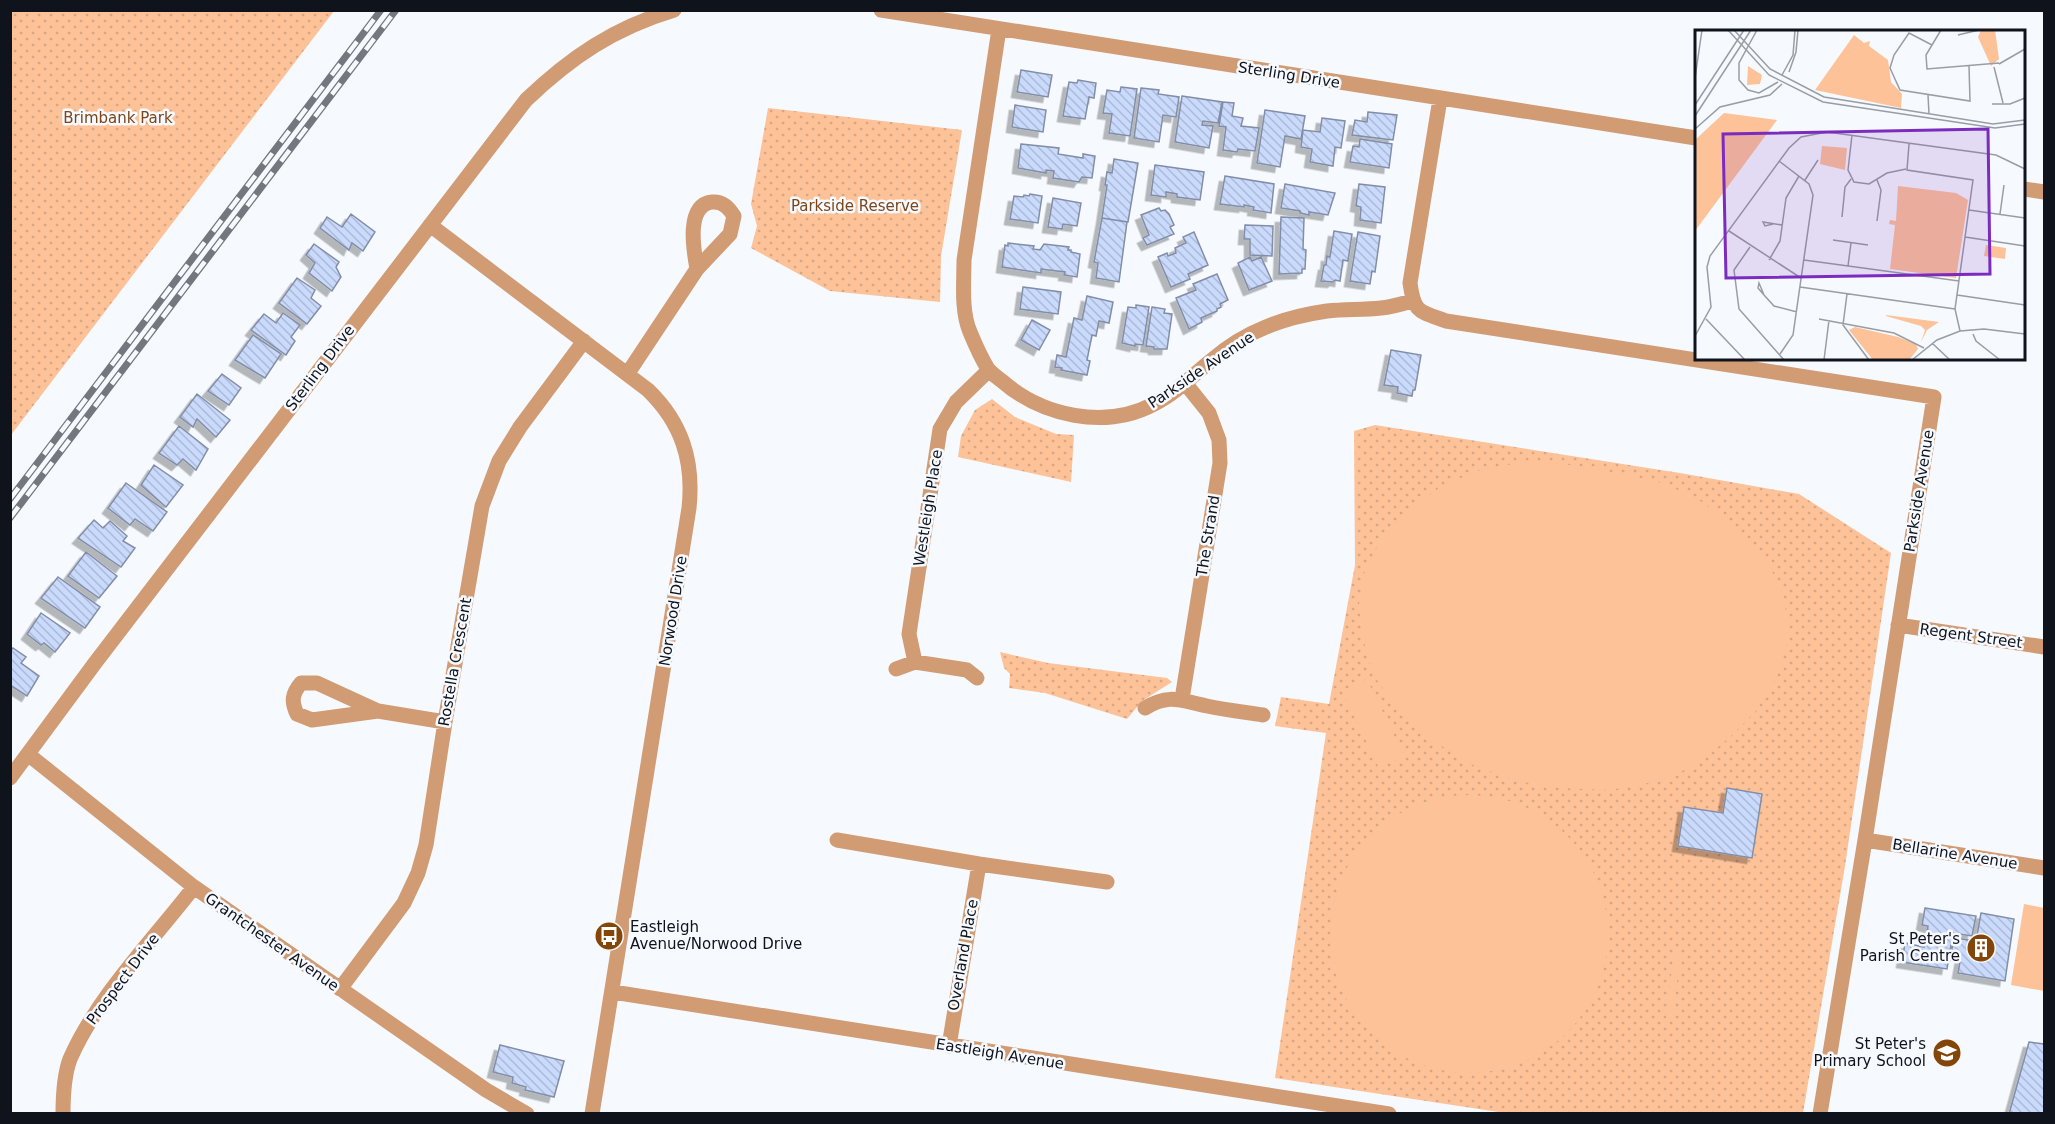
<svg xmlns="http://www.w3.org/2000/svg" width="2055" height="1124" font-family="'DejaVu Sans',sans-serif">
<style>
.park{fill:url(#park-dots)}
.pitch{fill:#fdc298}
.building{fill:url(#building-back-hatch);stroke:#828ea7;stroke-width:1.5;filter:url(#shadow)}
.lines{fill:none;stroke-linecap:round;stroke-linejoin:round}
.street{stroke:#d19b74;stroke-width:15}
.rail-casing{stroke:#73777e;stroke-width:7}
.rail{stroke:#f6f9fe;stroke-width:4.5;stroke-dasharray:14;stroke-linecap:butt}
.labels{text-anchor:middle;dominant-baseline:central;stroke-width:5;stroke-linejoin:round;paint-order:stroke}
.street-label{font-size:15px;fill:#0e131c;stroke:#f6f9fe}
.park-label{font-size:15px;fill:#7b4619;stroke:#f6f9fe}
.poi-label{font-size:15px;fill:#0e131c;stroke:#f6f9fe;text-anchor:end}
.inset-road{fill:none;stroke:#999da4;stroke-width:1.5}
.view{fill:#7b2cbf;fill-opacity:0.15;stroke:#7b2cbf;stroke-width:3}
.inset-edge{fill:none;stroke:#0e131c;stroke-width:3}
</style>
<defs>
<pattern id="park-dots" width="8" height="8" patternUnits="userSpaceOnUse" patternTransform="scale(1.5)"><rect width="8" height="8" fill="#fdc298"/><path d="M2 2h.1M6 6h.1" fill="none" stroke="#d8a682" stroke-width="1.8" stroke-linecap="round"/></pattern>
<pattern id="building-back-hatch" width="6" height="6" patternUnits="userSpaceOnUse" patternTransform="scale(1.5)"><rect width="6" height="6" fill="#cadafc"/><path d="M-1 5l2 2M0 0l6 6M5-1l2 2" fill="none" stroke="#acbad7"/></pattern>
<filter id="shadow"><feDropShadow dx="-5.5" dy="5.5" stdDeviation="0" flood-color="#0004"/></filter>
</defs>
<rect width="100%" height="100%" fill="#f6f9fe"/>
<path class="park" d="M11,10L334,11L11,435L10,11Z
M768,108L962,130L941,256L940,302L830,291L751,248L757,226L751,204Z
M992,399L1015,417L1056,434L1074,435L1071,482L958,457L961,436L975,410Z
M1375,425L1680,473L1799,494L1891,553L1845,866L1803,1113H1505L1275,1078L1326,733L1275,726L1281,697L1329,704L1355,565L1354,431Z
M1000,652L1048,663L1167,678L1172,682L1142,701L1127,719L1045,693L1009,688L1010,674L1004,668Z"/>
<path class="pitch" d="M1523,462L1571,465L1623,474L1666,484L1702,502L1739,532L1767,561L1784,596L1789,635L1777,677L1755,712L1729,738L1696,765L1659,781L1610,790L1560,788L1517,781L1473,765L1433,741L1400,712L1374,676L1363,639L1359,604L1364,574L1380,541L1407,511L1439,488L1476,471Z
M1367,679L1404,756L1379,768L1342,691Z
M1330 934a139 139 0 1 1 278 0a139 139 0 1 1-278 0Z
M2024,904L2044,908V991L2011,985Z
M1674,951L1681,952L1672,1019L1666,1018Z"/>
<path class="building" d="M1021,70L1052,75L1048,97L1017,92Z
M1078,80L1096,83L1094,98L1089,97L1085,119L1063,116L1069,82L1077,83Z
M1121,87L1137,89L1130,136L1109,133L1112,114L1103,113L1107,90L1120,92Z
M1141,88L1159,90L1158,94L1179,97L1176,117L1163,115L1159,142L1134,138Z
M1182,96L1222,102L1218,123L1203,121L1202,125L1213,126L1209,148L1175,142Z
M1223,102L1234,103L1232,116L1243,118L1241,126L1259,128L1255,151L1238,149L1237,152L1223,150L1226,127L1219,126Z
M1015,105L1046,110L1043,132L1012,127Z
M1265,110L1305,116L1301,139L1285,136L1280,167L1257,163Z
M1368,112L1397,115L1393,140L1352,135L1355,120L1367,122Z
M1322,118L1345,121L1341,148L1335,147L1333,166L1310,162L1312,149L1301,147L1303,130L1320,132Z
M1360,139L1392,144L1389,168L1350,162L1353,146L1359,147Z
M1021,144L1059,148L1058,154L1083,158V154L1095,156L1092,178L1082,177L1079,182L1053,178L1054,171L1046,170V173L1018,168Z
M1114,159L1138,163L1128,222L1102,218L1107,185H1105L1107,172L1112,173Z
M1155,165L1204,172L1200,200L1177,197V194L1166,192V197L1151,195Z
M1225,176L1274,184L1271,213L1253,210L1254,207L1244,205V207L1220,204Z
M1285,184L1335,193L1328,215L1309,212V215L1300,213V211L1281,208Z
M1359,184L1385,187L1381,223L1360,220L1361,207L1356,206Z
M1030,194L1042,196L1038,223L1010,219L1014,196L1023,197L1024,195L1029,196Z
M1053,198L1081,203L1077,226L1063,224L1062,229L1048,227Z
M1159,208L1161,211L1165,210L1169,214L1174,225L1170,227L1174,234L1147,245L1143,238L1149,235L1141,215Z
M351,214L375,232L363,251L352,243L349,250L320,228L327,217L342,227Z
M1281,217L1304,218L1303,249L1306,250L1305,269H1302V273L1279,274Z
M1102,218L1127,222L1119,282L1096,278L1098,263L1094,262Z
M1245,225L1273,226L1272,256L1250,255V239H1244Z
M1334,231L1352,234L1348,261L1343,260L1340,281L1335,280L1333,282L1321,281L1324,265H1326L1327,256L1330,257Z
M1194,232L1208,265L1188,274L1190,279L1171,287L1158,257L1167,253L1168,256L1176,253L1175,248L1186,243L1183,237Z
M1358,232L1380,236L1375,272L1372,271L1370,284L1350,281Z
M1008,243L1034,246L1033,249L1040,250L1044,244L1069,247L1068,250H1071V252L1080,254L1077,277L1064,275L1065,272L1041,269V273L1002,267L1005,245L1008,246Z
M314,244L339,262L336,267L341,277L332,291L309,273L315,263L306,255Z
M1250,257L1252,261L1261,257L1272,281L1249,290L1238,263Z
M1217,274L1228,300L1220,304L1221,307L1217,309V311L1201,318L1202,322L1189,329L1176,298L1196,290L1193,284Z
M297,278L315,290L311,298L321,306L307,324L279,303Z
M1023,287L1061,292L1058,314L1020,309Z
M1087,296L1113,302L1109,323L1099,321L1096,336L1092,335L1087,360L1090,361L1087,375L1061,370L1062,368L1055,367L1057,355L1066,357L1074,318L1082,320Z
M1136,305L1149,307L1143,345L1135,344V346L1122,343L1128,307L1136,308Z
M1152,307L1165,309L1164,313L1172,314L1167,349H1154V347L1146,346Z
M283,313L300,325L291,337L295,341L286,355L251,330L264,314L276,323Z
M1032,320L1050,330L1039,350L1021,340Z
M253,335L281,354L265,378L235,360Z
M1391,350L1421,355L1415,390H1413L1412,396L1397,393L1398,387L1384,385Z
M222,374L241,388L229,405L208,391Z
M197,394L230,420L216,437L197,419L193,427L180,417Z
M179,426L208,449L196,470L183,459L177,465L159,453Z
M154,465L183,485L166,507L141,485Z
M126,483L167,512L153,531L135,519L130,525L108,508Z
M94,520L103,528L110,521L127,536L123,541L135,548L121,567L78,538Z
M86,552L117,576L99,598L68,576Z
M58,577L100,607L85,628L41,598Z
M41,613L70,633L55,652L44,643L41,645L27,634Z
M13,648L26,657L21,663L39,676L27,696L10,685V651Z
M1727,788L1762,794L1752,858L1678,846L1684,807L1723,813Z
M1925,908L1976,916L1972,936L1953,933L1947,969L1902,962L1905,943L1924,947L1928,926L1922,925Z
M1981,913L2014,919L2005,981L1958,973L1961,956L1951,954L1954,938L1976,941Z
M2029,1042L2044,1044V1114H2009Z
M500,1045L564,1061L554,1097L525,1090L526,1087L512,1083L513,1077L493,1072Z"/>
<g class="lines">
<path class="street" d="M881,10L1696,138
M999,29L964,260C964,283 961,311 970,332C975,344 981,358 988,369C992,374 997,377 1002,381C1042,416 1105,430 1154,404C1176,393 1193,375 1212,360C1228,346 1246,335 1266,327C1285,319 1306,314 1327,311C1345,309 1363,310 1381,308C1392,307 1402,304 1412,301
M1440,99L1410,283C1414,313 1419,311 1446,321L1934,397L1865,840L1820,1114
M2024,189L2044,192
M430,225L648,390C682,423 694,461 689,508L592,1114
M628,373L697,269L730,234L734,216C729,208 723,201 712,202C685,205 694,252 697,269
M1898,625L2044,647
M915,662L909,634L940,429L956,402L989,370
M896,669L915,662L967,670L977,678
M1182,699L1220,463L1219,440L1209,413L1185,383
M1145,708C1170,693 1181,701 1207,706C1226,710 1244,712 1263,715
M378,711L312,720L297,714C291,701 292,694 301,683H317L378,711L445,722
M29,755L194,887L486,1090L527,1114
M10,778L95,663L526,100C571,57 614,28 674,10
M837,840L979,864L1107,882
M1865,840L2044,868
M340,989L404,903L418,873L426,845L445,722L482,506L499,461L520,427L584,341
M613,992L1389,1114
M949,1046L979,864
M63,1114C63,1096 64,1075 70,1059C97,997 153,940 194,887"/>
<g class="rail-casing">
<path id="rail" d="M10,499L381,10
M10,518L396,10"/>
</g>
<use href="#rail" class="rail"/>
</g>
<defs>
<g id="bus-disc" transform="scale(1.5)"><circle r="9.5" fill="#844508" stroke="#f6f9fe"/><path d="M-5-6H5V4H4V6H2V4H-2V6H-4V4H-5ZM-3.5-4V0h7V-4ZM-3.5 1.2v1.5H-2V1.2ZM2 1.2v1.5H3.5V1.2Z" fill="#fff"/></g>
<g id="building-disc" transform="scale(1.5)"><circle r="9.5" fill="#844508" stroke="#f6f9fe"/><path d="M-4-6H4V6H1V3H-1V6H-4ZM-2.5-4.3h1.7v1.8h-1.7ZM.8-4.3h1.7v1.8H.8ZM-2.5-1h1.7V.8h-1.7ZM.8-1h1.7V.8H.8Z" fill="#fff"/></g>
<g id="school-disc" transform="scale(1.5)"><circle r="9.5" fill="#844508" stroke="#f6f9fe"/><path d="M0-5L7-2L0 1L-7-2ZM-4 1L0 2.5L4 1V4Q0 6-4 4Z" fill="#fff"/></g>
</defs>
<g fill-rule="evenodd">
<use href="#bus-disc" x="609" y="936"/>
<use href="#building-disc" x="1981" y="948"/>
<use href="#school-disc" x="1947" y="1053"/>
</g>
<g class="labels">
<g class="street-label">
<text transform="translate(1289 75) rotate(9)">Sterling Drive</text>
<text transform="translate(320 368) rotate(-53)">Sterling Drive</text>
<text transform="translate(1201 370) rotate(-34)">Parkside Avenue</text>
<text transform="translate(1919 491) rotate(-81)">Parkside Avenue</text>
<text transform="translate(928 508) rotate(-81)">Westleigh Place</text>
<text transform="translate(1208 536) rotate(-81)">The Strand</text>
<text transform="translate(673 611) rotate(-81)">Norwood Drive</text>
<text transform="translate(1971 636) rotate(8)">Regent Street</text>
<text transform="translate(455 662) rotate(-80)">Rostella Crescent</text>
<text transform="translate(1955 854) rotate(9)">Bellarine Avenue</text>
<text transform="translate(272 942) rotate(35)">Grantchester Avenue</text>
<text transform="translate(963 955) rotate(-80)">Overland Place</text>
<text transform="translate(123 979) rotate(-53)">Prospect Drive</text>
<text transform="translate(1000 1054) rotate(9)">Eastleigh Avenue</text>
</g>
<g class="park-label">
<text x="118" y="118">Brimbank Park</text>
<text x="855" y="206">Parkside Reserve</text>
</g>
<g class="poi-label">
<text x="630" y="927" text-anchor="start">Eastleigh<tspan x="630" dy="17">Avenue/Norwood Drive</tspan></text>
<text x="1960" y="939">St Peter's<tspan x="1960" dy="17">Parish Centre</tspan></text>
<text x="1926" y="1044">St Peter's<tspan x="1926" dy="17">Primary School</tspan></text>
</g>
</g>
<g transform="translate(1695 30)">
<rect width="330" height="330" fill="#f6f9fe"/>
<path d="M53,36L67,45L65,54L52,55Z" fill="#fdc298"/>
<path d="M286,0H300L304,29L296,36L283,7ZM159,5L169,13L175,11L174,16L193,30L196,52L207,64L206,78L120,60ZM29,83L82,90L0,201V110ZM127,116L152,118L150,140L125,134ZM203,156L261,163L273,170L261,248L195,239L200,195L194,194L195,190L201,191ZM191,286V285L244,292L232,300L226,312L230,300L226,296ZM160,297L203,307L221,314L223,319L214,330H178L154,300Z" fill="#fdc298"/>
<path d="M231,160L248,164L259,176L256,191L243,200L219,199L205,183L210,166ZM201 220a18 18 0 1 1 36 0a18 18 0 1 1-36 0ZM291,215L311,218L310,229L289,226Z" fill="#fdc298"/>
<path class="inset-road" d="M33,0L74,45L128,72L300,98L330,94M39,0L75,39L129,67L298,94L330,90M62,0L44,33V50L53,60L64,63L83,52M246,0L231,25L232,39L304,33M263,5L284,0M237,15L214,3L199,25L195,38L205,60L275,71L274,36M304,34L330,19M299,37L308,73M94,42L101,22L103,0M87,45L98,25L100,0M0,48L7,0M233,65L234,84M297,74H315L330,68M0,75L49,0M0,86L56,0M0,99L25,77L75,65L87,54M157,105L153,140L159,152L174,154L192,143L211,139M214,114L212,140L278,150L260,279L265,301M84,131L114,154L118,165L98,305L85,324M110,150L123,130M182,150L186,160L182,191M274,180L330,188M305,184L309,155M147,187L150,157L156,149M78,194L70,196L68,192L87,195M34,201L106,248M270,207L330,216M138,210L173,215M55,217L39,240L44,279L89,330M74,230L85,211L91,168L104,146M109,230L264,251M153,236L156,213M105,257L260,279M152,264L148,295L174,330M69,265L64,253L63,258L69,265L79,276L102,282M262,265L330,275M11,289L50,330M124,289L199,303L229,318M278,304L281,311L305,330M0,306L16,277L12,237L15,226L94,118L106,107L132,102L301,125L330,139M237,313L255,330M129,330L134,290M217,330L242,310L265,301L289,299L330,304"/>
<path class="view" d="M293,99L295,244L31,248L28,104Z"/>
<rect width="330" height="330" class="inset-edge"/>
</g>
<rect width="2055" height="1124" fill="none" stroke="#0e131c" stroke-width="24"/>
</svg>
